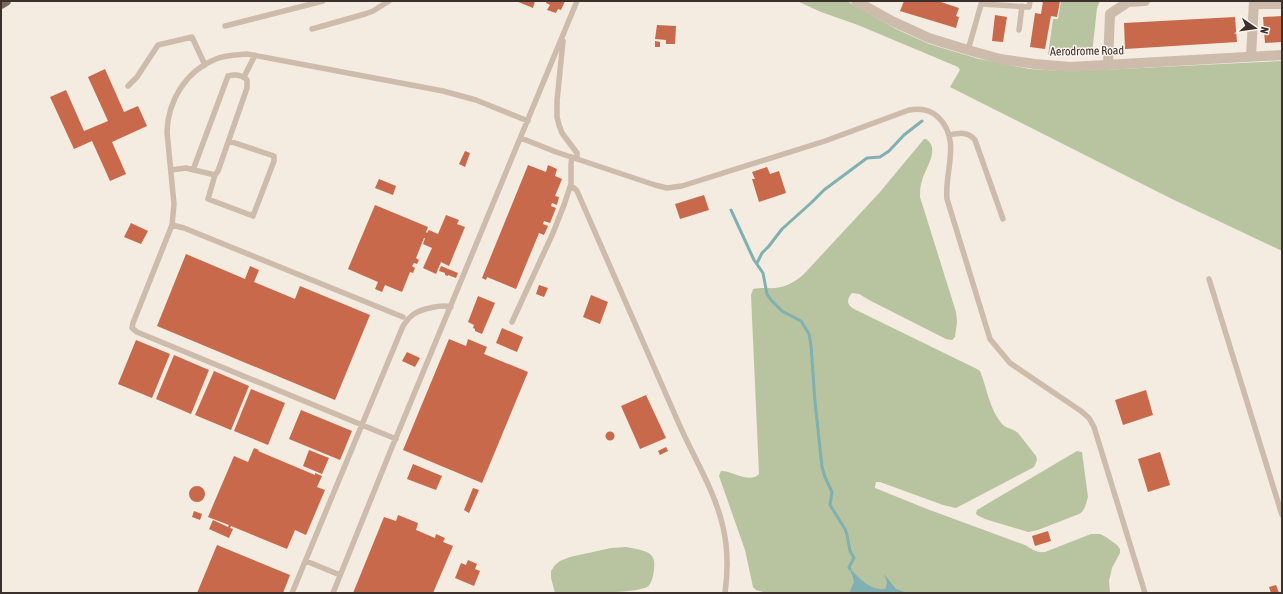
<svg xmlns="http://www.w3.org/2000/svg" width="1283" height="594" font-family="'Asap Condensed',sans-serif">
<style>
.green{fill:#b8c4a0}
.water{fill:#7fb0b2}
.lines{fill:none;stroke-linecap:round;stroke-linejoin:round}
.stream{stroke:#7fb0b2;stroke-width:3}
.building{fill:#c8694b}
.service{stroke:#cdbbac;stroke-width:5.5}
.minor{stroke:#cdbbac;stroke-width:10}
.primary{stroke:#7d675c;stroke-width:10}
.labels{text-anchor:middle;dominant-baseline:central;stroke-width:3;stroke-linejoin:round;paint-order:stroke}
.street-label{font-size:12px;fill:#3b302b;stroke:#fbf5ee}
</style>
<rect width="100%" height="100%" fill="#f4ebe1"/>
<path class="green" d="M797,1H847L896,29L929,44L979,59L1030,69L1062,71L1101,70L1282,61V251L1172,199L950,87L960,70L958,67L858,25L821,12Z
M1061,1H1100L1097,8L1092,54L1048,55L1053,19H1058Z
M924,139H926C941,149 925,168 922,181C920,186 920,192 920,197L956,312L957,322L955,337L952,340L946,339L871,301L859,294L852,293C846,300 847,305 854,309L977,369L980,371C987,388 989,409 1002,424C1006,429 1013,428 1018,433L1036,456L1037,460L1034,467L956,508L943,505L880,482H876L875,486V488L927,509L1025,545C1032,549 1036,553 1045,552L1091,534H1100L1106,537L1117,545L1120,549V553L1112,568L1109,581L1110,593H868L850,568L852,577L861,593H767L756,590L753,587L745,550L719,476L721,471C734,471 749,484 759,474L751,295L753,289C758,288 762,288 767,288C782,289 792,284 803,275L880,192Z
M1077,451L1082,452L1088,497L1085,507L1082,512L1079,514L1038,530L1028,532L985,519L977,515L976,513L977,510L987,504Z
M626,547C635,549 653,550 654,561C655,568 653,584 647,587C634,594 574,593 555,593L551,578V571L555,565L560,561L570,557L611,548Z"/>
<path class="water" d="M849,567C858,577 870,591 885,589L886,587L887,582L884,574L896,589L907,593H852L850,591L854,582Z"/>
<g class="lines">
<path class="stream" d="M731,210L754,260L763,273L767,294L771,300L782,311L801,321L809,334L811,345L815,402L822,467L825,477L832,492L830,505L845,529L847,535L850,551L854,558L849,567L850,569
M757,263L762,253L769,246L782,229L811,203L824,190L867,158L880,157L889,151L904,135L922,121"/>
</g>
<path class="building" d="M516,1H535L533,8Z
M547,1H565L561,10L558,9L556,13L547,10L550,5L546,3Z
M904,1H938L959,8L956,16L959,17L956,28L900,11Z
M1043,1H1060L1057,17L1051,16L1045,49L1030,47L1035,13L1041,14Z
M995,15L1007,17L1003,42L992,41Z
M1282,16V42L1265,43L1263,17Z
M1235,17L1237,42L1125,49L1124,23Z
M657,25L676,26L675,44H666V40L655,39Z
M655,41L660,42V47H655Z
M105,69L124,112L138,106L147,126L112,142L126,174L110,181L92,141L74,149L50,97L66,90L84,131L108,121L88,77Z
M465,151L470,153L465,167L459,164Z
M528,165L546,172L548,165L557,169L555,176L562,179L555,196L559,197L557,205L552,203L551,206L556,208L550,223L544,221L543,224L548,226L544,235L539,233L516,289L487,277L486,280L482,278Z
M767,167L770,174L779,171L786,193L759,202L752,179H755L752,172Z
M379,179L396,186L393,195L375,188Z
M704,195L709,210L680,219L675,204Z
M375,205L428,227L426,232L427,233L429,230L438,234L446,215L459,220L457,224L465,227L449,266L441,262L436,274L423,268L432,248L423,244L425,238H424L416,258L419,260L417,264L414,263L412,266L415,268L413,273L410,272L402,292L385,285L382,292L375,289L378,282L348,269Z
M131,223L148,231L141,244L124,237Z
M186,254L245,279L250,266L259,270L254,282L295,299L300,286L370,315L335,400L157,326Z
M441,266L458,273L456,278L448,275V276L445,275V273L439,271Z
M539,285L548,288L544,297L536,294Z
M591,295L608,302L600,324L583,317Z
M478,296L495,303L482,334L475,331V329L473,328L474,325L468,322Z
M502,328L523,337L517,352L496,343Z
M449,339L466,346L468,339L487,347L484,354L528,372L482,483L403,450Z
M136,340L170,354L152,398L118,384Z
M407,352L420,358L415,367L402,361Z
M174,355L209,370L191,414L156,399Z
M214,371L249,386L231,430L195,415Z
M251,389L285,403L268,445L234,431Z
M1146,390L1153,415L1123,425L1115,400Z
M646,395L666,438L640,449L621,406Z
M301,410L352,431L340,460L289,439Z
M605.5 436a4.5 4.5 0 1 1 9 0a4.5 4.5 0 1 1-9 0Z
M666,447L668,451L660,455L658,451Z
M254,448L259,450L258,451L315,475V473L322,476L317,487L325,490L306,535L295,530L287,549L231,526L230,528L233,529L229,538L209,529L213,520L228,527L229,525L208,517L234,456L248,462Z
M309,450L329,458L322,474L303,466Z
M1160,452L1170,485L1148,492L1138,459Z
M413,464L442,476L436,490L407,479Z
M189 494a8 8 0 1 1 16 0a8 8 0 1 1-16 0Z
M473,488L479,490L469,513L464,510Z
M194,511L202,514L200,520L192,517Z
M398,515L418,523L416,530L435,538L436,534L445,538L443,542L453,546L433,593H353L384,517L396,521Z
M1048,531L1051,541L1035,546L1032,536Z
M217,545L290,575L283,593H197Z
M468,560L477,564L475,569L480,571L474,586L455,578L461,563L466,565Z
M1276,585L1279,593H1271L1269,587Z"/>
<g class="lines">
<path class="service" d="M982,4L1029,7L1030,1
M225,26L323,1
M312,29L365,14L373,11L389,1
M1019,30L1022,6
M563,41L557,101V117L559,125L562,133L577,153V159
M968,50L982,1
M244,77L255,55
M128,86L137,77L158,45L192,37L205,65
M949,135C959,133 968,131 975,140L1003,219
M521,138L556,152L655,185L667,188L682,186L825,141L909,110C920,108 931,110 938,117C962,140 944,172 947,199L990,339L1010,363L1081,411L1089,418L1094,427L1145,593
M171,170L186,168L215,175
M193,170L228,76C235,74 242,75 247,80V88L218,171L215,175L208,199L253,216L274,161V156L229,141
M570,187L574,188L577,191C611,269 645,347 679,424C694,458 715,491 723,527C728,548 728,571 725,593
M172,225L184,228L403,317
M1209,279L1282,515
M512,322L553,233L564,205L571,184V164L572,157
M396,439L137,332L132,328L133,323L172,225L174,204L167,132C168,100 186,71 216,59C226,55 237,55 247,54L443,91L476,100L528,121
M306,561L340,575
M292,593L403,326C406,322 409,317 414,314C421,309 442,304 451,307
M333,593L390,452L577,1"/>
<path class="minor" d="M856,1L892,21L929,38L968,50L1000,59L1035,64L1070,67L1282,55
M1254,4H1282
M1251,56L1254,1
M1108,64L1110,14L1128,2L1145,1"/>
<path class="primary" d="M1,4L6,1"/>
</g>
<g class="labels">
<g class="street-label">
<text transform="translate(1087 51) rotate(-1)">Aerodrome Road</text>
</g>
</g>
<rect width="1283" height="594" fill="none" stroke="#3b302b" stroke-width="4"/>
<g transform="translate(1255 28) rotate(103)" stroke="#fbf5ee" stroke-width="3" paint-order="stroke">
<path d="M0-3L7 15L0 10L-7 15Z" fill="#3b302b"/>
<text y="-6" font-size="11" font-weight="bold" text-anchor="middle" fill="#3b302b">N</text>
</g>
</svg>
